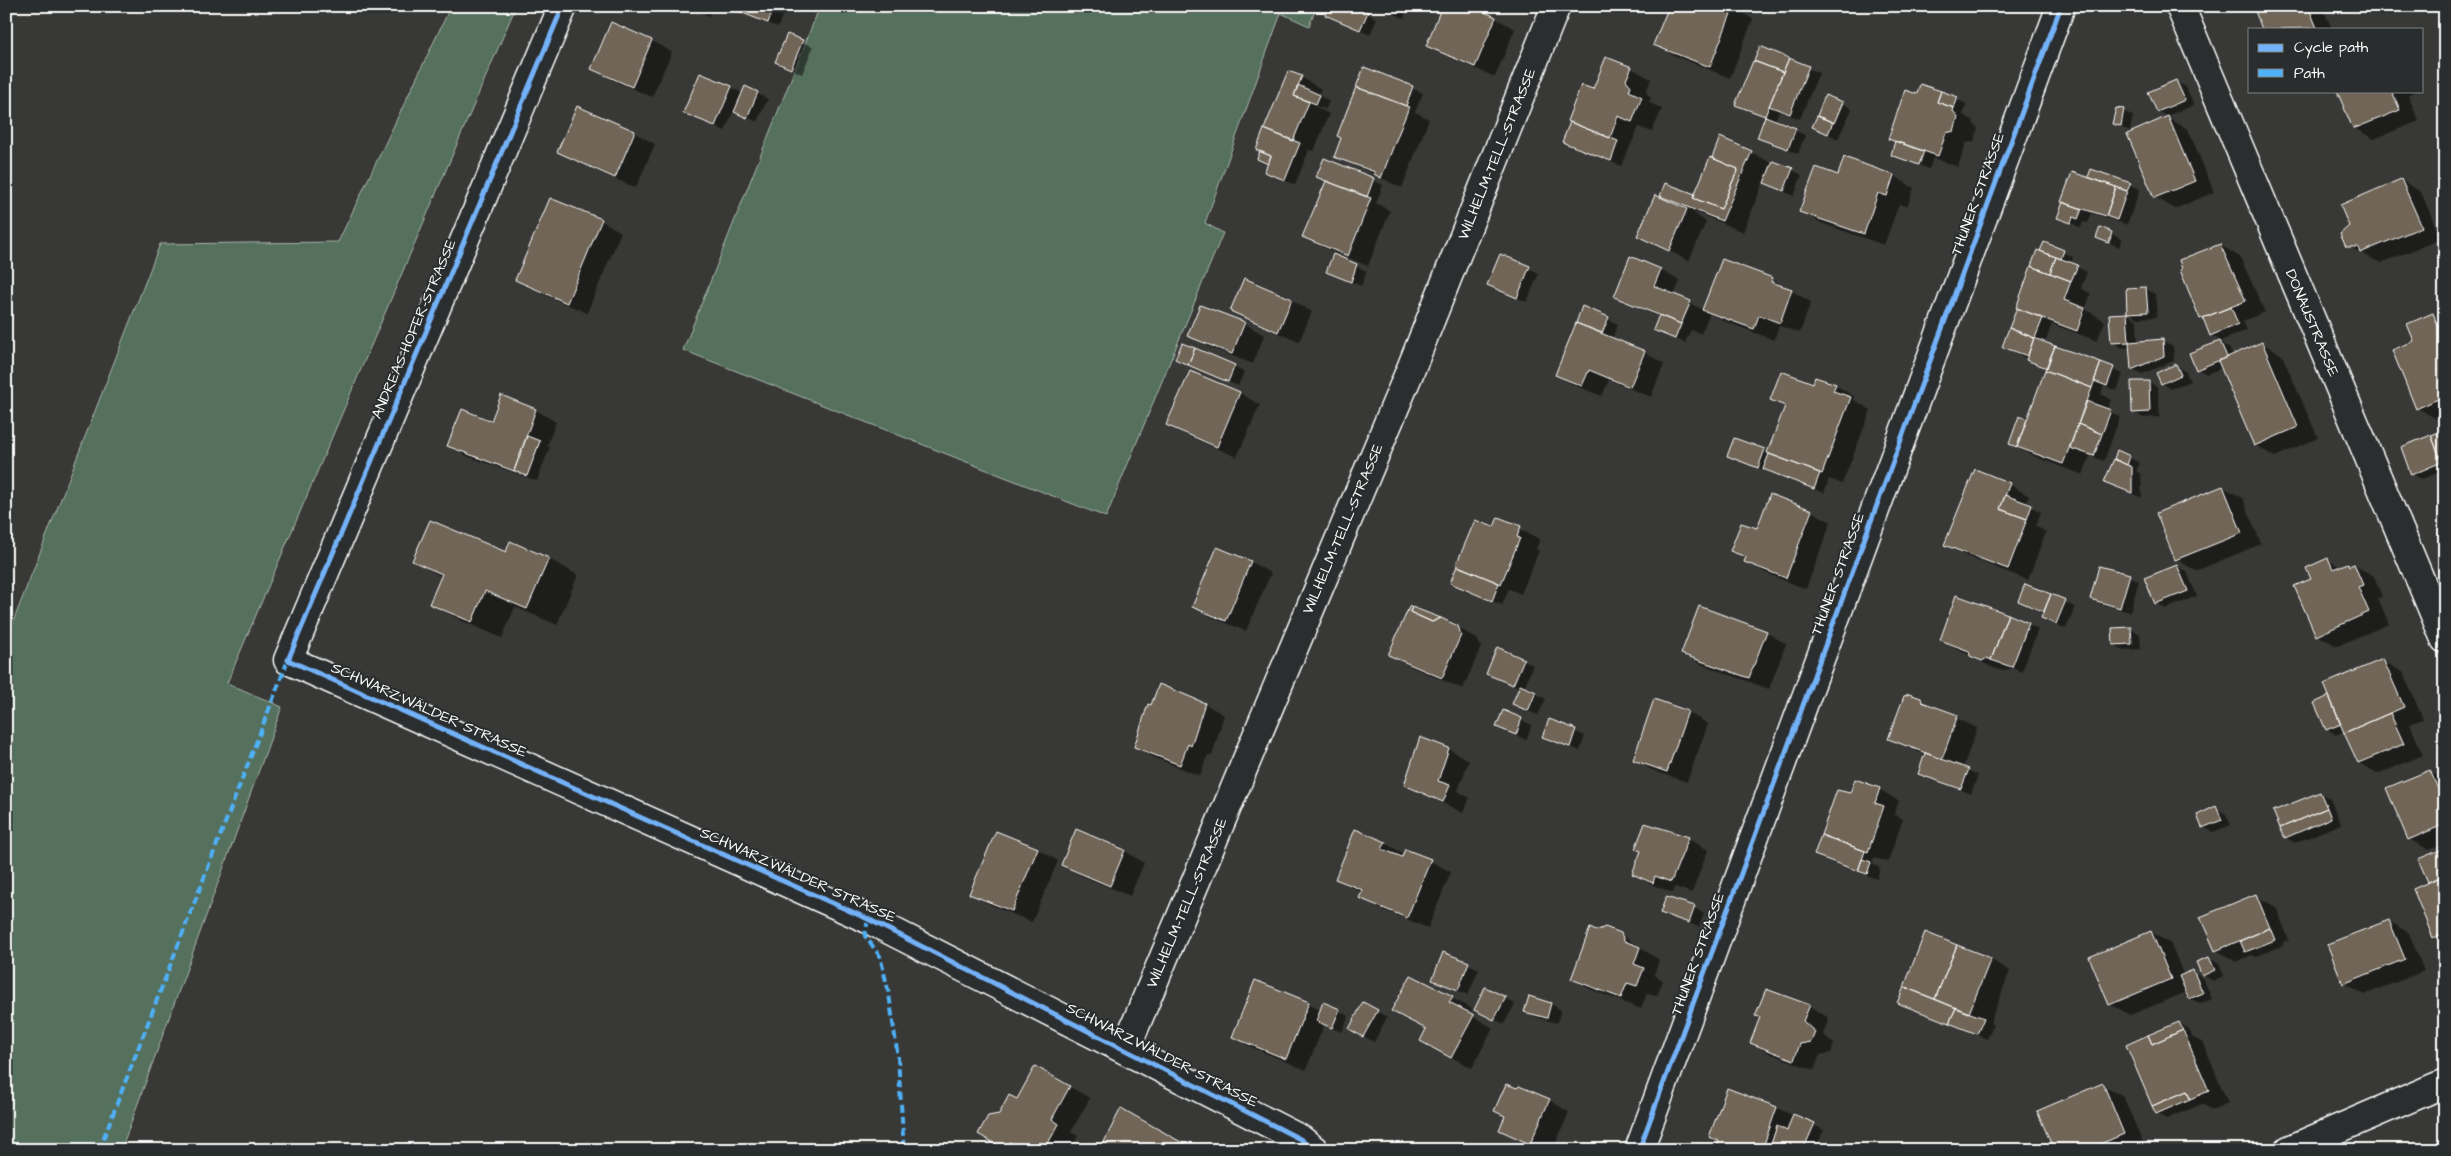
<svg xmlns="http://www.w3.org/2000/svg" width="2451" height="1156" font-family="'Architects Daughter',sans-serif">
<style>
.green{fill:#556f5d;stroke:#aab7ae}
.shadow{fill:#0007;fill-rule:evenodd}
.building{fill:#706557;stroke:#fff}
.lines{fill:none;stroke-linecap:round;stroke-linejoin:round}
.minor-casing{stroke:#fff;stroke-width:31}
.minor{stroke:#2a2d2e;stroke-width:28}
.quiet{stroke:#4fb1f8;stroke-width:4;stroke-dasharray:8 4;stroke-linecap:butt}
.cycleway-casing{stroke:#2a2d2e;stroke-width:8}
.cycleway{stroke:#73b2f8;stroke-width:5}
.labels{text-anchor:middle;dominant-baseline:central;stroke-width:4;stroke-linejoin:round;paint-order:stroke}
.street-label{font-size:15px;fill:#fff;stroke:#2a2d2e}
</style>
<rect width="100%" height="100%" fill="#383836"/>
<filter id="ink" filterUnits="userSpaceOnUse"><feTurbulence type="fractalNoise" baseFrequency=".02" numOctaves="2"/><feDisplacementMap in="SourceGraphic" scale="10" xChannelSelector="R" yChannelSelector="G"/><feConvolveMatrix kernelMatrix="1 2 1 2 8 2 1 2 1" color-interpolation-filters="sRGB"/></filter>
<g filter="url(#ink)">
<path class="green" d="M451,6H516L227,683L282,707L121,1150H6V640L160,244L338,242Z
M820,6H1317L1309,26L1281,13L1205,223L1223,233L1106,517L683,350Z"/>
<path class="shadow" d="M685,6H713L709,16Z
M740,6H786L778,27L748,16L738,10Z
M1376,6H1409L1404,18Z
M2254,6H2322L2332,29H2264Z
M1733,7L1753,19L1730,78L1675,56L1655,45Z
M1367,13L1377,19L1370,35L1326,14Z
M1495,18L1515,29L1495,77L1448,57L1428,45Z
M611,24L652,41L672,52L652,97L612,80L592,68Z
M788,35L813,47L802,74L777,62Z
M1760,48L1819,73L1800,119L1779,111L1775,121L1805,135L1798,154L1759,137L1766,117L1736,104Z
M1631,68L1651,79L1646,92L1651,98L1649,102L1662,109L1652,132L1639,127L1621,166L1564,142L1594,90Z
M1364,69L1423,93L1415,112L1429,119L1402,188L1336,156Z
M1301,77L1321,89L1318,95L1329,101L1326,109L1314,106L1329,114L1314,151L1309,150L1295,185L1266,171L1269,164L1258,158Z
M2176,82L2186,87L2194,105L2167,116L2158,111Z
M1921,86L1967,104L1963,115L1974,121L1973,123L1978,129L1974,142L1966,143L1958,167L1933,158L1929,169L1892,155L1896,142L1890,138L1918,95Z
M731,87L743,94L746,88L768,99L757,122L734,110L725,131L685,112Z
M2339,91H2415L2408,95L2419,121L2374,139L2354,128Z
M1842,103L1852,109L1838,139L1814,127Z
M578,107L635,133L655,144L636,188L579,163L559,152Z
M2123,111L2133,116L2130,131L2114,124Z
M2168,118L2188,129L2214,192L2175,209L2155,197Z
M1751,152L1773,164L1792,170L1802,175L1794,196L1766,183L1772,167L1770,166L1743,232L1690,210L1706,222L1689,261L1639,236L1674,205L1675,203L1662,195H1696Z
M1324,159L1383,185L1376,203L1390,211L1368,266L1324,248L1304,236L1327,182L1317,176Z
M1845,159L1894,176L1914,188L1907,207L1899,204L1884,245L1821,223L1801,211L1838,177Z
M2092,170L2140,189L2127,225L2092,213L2088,223L2083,222L2081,228L2059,217L2089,179Z
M2401,180L2421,192L2441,239L2381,263L2347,246Z
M551,199L602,221L621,232L587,313L536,291L516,280Z
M2101,229L2122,239L2119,247L2098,238Z
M2044,244L2073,257L2071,264L2087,272L2081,288L2091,294L2085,309L2105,321L2097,341L2052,324L2045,343L2123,374L2117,391L2104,386L2101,394L2111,400L2107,410L2120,417L2104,461L2090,456L2083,475L2038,458L2010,444L2020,418L2028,420L2047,369L2004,347L2038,252L2041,253Z
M2220,245L2240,257L2265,312L2243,321L2247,330L2221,341L2211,335L2205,321L2201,318Z
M1334,256L1367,271L1361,286L1327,271Z
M1501,256L1539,273L1527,302L1489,285Z
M1722,261L1773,280L1811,302L1800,333L1779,326L1774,340L1724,321L1710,313L1701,334L1691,330L1685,343L1654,329L1659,317L1616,296L1660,270L1680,281L1674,296L1704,310ZM1688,303H1691L1680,330L1678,329Z
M1245,280L1292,300L1312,312L1299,342L1252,322L1232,311Z
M2145,288L2155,294L2157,317L2138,318L2128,312Z
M1583,308L1618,324L1612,339L1644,352L1664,364L1651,397L1609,380L1602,396L1576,386L1556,375Z
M2127,314L2137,320L2138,342L2163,341L2173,346L2174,361L2142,374L2132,369L2131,347L2122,348L2112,342Z
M2433,315L2445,322V416L2437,419L2417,408L2416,342Z
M1244,323L1264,335L1253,364L1209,347L1189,336Z
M2220,342L2229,348L2233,356L2262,343L2282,355L2318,438L2275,457L2255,445L2222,368L2207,374L2197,369Z
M1183,344L1244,372L1238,386L1177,359Z
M2176,366L2186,372L2190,381L2171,389L2162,383Z
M1190,372L1240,393L1260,405L1237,457L1188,436L1168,425Z
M2149,382L2158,388L2160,417L2143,418L2134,412Z
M1813,384L1835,385L1855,397L1854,400L1871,410L1842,484L1829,479L1824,493L1728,456L1734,439L1768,453L1786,408L1772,399Z
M501,397L536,410L556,422L547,446L550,447L537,481L469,457L449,446L492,422Z
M2445,431V470L2422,479L2412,474Z
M2118,452L2140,463L2136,471L2141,474L2142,498L2106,482Z
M2009,484L2029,496L2026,504L2041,512L2036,526L2046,532L2028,580L1966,556L1946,544Z
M2223,487L2243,498L2261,544L2196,571L2176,559Z
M1811,511L1831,522L1806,589L1766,573L1746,562L1747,559L1732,550Z
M1499,519L1540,539L1536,549L1539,551L1521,594L1509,589L1502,605L1451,583L1458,565L1495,529Z
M506,554L549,559L578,575L557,625L515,607L502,638L460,620L431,603L442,577L414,561Z
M2328,560L2341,567L2354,565L2374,576L2382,597L2378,598L2389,624L2337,646L2317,635L2313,580Z
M1251,562L1271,573L1246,631L1213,618L1193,606Z
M2177,566L2187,572L2197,596L2166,609L2156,603Z
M2129,576L2139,581L2130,612L2101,604L2091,599Z
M2025,585L2075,607L2066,629L2043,618L2045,613L2019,601Z
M2008,616L2038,629L2022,672L2012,668L2003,671L1991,667L1941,640Z
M1457,627L1477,639L1481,647L1463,689L1409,666L1389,654Z
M2130,629L2140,634L2141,649L2124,650L2114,645Z
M1766,632L1786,644L1769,689L1703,665L1683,653Z
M1523,660L1533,665L1524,688L1546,699L1538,715L1523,709L1520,688L1488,673Z
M2383,661L2403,672L2423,719L2410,724L2423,755L2379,774L2359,763L2345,731L2336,735L2327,729Z
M1920,700L1977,728L1963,768L1978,775L1971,794L1919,773L1926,756L1889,738Z
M1655,701L1688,712L1708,724L1687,782L1654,771L1634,759Z
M1205,704L1224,715L1212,756L1208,755L1200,776L1155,758L1135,747Z
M1503,712L1532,725L1526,740L1497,726Z
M1549,721L1585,736L1580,751L1544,736Z
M1449,749L1469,760L1458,791L1470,798L1463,813L1406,784Z
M2430,772L2445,780V844L2429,850L2409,839Z
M1879,789L1899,801L1894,814L1903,819L1888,862L1874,858L1872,864L1880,868L1877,879L1825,860L1816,855L1838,791L1851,795Z
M2320,793L2330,799L2341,824L2295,843L2285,837Z
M2216,808L2226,814L2231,825L2213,832L2203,827Z
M997,832L1038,849L1058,861L1032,922L991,905L971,894Z
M1688,838L1708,850L1692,893L1675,887L1673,893L1653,885L1633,874Z
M1385,843L1404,854L1406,851L1431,861L1451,872L1428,928L1381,909L1361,898L1363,893L1336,879Z
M2445,850V943L2434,937L2430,883L2420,860Z
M1125,851L1144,863L1130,896L1082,876L1062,864Z
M2256,896L2276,907L2289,940L2283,942L2284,945L2255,957L2252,955L2236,962L2216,950Z
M1694,908L1704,913L1699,927L1662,913Z
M2389,921L2409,933L2424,971L2364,995L2344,983Z
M1596,932L1620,934L1659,960L1654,975L1663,980L1657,996L1647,993L1641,1009L1592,990L1572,979Z
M2151,932L2171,944L2184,976L2193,972L2203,978L2212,999L2200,1004L2190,998L2187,992L2130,1015L2110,1004Z
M1444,953L1479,969L1468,995L1433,980Z
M2209,958L2219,964L2224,976L2213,981L2203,975Z
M1990,959L2010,971L1990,1023L1993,1025L1987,1039L1899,1002L1910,989L1905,987Z
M1411,976L1472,1009L1469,1014L1493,1028L1472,1068L1441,1052L1427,1030L1393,1011Z
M1505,998L1515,1004L1504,1024L1485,1015Z
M1530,998L1551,1004L1561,1010L1557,1023L1535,1017L1526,1011Z
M1308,1003L1321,1011L1324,1004L1349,1016L1342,1032L1324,1025L1306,1070L1253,1048L1233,1037Z
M1363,1004L1387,1017L1374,1042L1350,1029Z
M1809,1006L1829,1018L1823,1034L1834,1044L1831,1053L1820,1055L1814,1070L1771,1054L1751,1043Z
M2179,1023L2189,1029L2192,1037L2203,1043L2228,1103L2212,1110L2202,1104L2166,1119L2157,1113Z
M1036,1068L1090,1098L1071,1132L1078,1136L1070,1150H1007L979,1134L1017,1101Z
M2103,1085L2123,1096L2144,1145L2132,1150H2055Z
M1518,1090L1549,1100L1569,1112L1553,1150H1540L1500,1130L1506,1117L1496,1111Z
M1727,1090L1777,1108L1824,1130L1815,1150H1718L1720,1142L1710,1137Z
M1989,1147L1994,1150H1981Z"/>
<path class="building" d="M738,6H774L768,23L737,11Z
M1328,6H1354L1368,12L1360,30L1325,15Z
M1442,6H1471L1496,17L1475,67L1426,46Z
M1669,6H1734L1710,67L1653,45Z
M2253,6H2308L2317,28L2262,29Z
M611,22L652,40L632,87L591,69Z
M787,34L803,40L791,69L775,62Z
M1760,46L1789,58L1783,72L1754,61Z
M1606,57L1632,67L1626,80L1631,86L1629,91L1642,97L1632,122L1618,116L1610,138L1567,121L1581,85L1593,89Z
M1789,58L1809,66L1790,114L1769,106Z
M1753,61L1783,72L1765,116L1735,105Z
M1364,67L1413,86L1406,106L1356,87Z
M1288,71L1302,76L1294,96L1309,102L1293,141L1264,129Z
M700,73L732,86L715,126L683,113Z
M2176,80L2185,100L2157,112L2148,92Z
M1920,84L1941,91L1937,102L1954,108L1953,111L1958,117L1954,131L1946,133L1938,156L1888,139L1905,90L1917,94Z
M1298,85L1320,95L1316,104L1294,96Z
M745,86L758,92L747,118L734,112Z
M1356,87L1409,107L1381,178L1374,174L1375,172L1334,157L1341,138L1337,136Z
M1941,91L1958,97L1954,108L1937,102Z
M2337,91H2392L2400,110L2353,129Z
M1825,95L1843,102L1834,123L1817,116Z
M577,106L635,131L615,178L557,152Z
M2116,108L2124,109L2121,126L2112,124Z
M1765,116L1796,128L1788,149L1757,138Z
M1817,116L1833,122L1828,134L1812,127Z
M2168,116L2195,181L2154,198L2127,134Z
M1570,122L1618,141L1611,161L1562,142Z
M1264,129L1300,143L1285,180L1264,172L1271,156L1256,150Z
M1720,137L1752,151L1722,221L1660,196L1665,183L1695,194L1693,198L1721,209L1738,169L1712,158Z
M1895,141L1924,151L1919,165L1891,155Z
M1260,151L1271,156L1268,164L1257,159Z
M1710,157L1738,169L1721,209L1693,198Z
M1844,157L1894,175L1887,196L1878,193L1864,234L1799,212L1816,167L1838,175Z
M1324,158L1374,178L1367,197L1316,177Z
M1773,161L1793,168L1784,191L1764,183Z
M2091,169L2131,183L2127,191L2088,177Z
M2072,172L2116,187L2106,216L2061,202Z
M2401,179L2422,227L2360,253L2358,247H2346L2340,234L2349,226L2340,205Z
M1326,181L1371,198L1348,256L1302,237Z
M2116,187L2127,191L2117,220L2106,216Z
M1655,195L1687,209L1669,251L1637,236Z
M550,198L602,219L567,303L515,280Z
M2063,202L2082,209L2078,219L2073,217L2071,223L2057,218Z
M2100,227L2112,232L2109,243L2096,238Z
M2044,242L2064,250L2061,259L2040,251Z
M2220,244L2246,301L2200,319L2180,270L2182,269L2179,260Z
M2037,250L2056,257L2050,273L2031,266Z
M1333,254L1357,264L1351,282L1326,272Z
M1500,254L1530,266L1517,298L1487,285Z
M1630,256L1661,269L1654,286L1691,301L1681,324L1614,297Z
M2056,257L2078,265L2071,281L2050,273Z
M1722,259L1773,278L1771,282L1792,289L1780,323L1759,315L1754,329L1702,310Z
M2031,266L2071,281L2064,300L2085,308L2077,331L2016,308Z
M1244,278L1292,299L1278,332L1230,311Z
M2146,287L2148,312L2127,313L2126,288Z
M1200,305L1245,322L1232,354L1187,336Z
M1582,306L1609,317L1602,333L1576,323Z
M2231,307L2238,324L2210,336L2203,318Z
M2017,308L2043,318L2035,338L2009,328Z
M2127,313L2129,342L2111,343L2109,314Z
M2433,313L2440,331L2445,329V417L2438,399L2416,409L2392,350L2414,341L2407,324Z
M1659,315L1681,324L1675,339L1653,330Z
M1576,323L1645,351L1630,387L1589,370L1582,386L1555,375Z
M2009,328L2034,338L2028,356L2002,347Z
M2034,338L2055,346L2047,368L2026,360Z
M2163,339L2164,356L2131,370L2129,342Z
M2220,341L2227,357L2196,370L2189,353Z
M2262,342L2298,427L2254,446L2218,361Z
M1182,343L1195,348L1188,365L1175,359Z
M2055,346L2101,362L2092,388L2045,370Z
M1195,348L1235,365L1228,382L1188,365Z
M2101,362L2114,367L2107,386L2094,381Z
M2176,364L2181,375L2161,384L2156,373Z
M2045,370L2092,388L2063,464L2017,447Z
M1190,371L1240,392L1217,447L1166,425Z
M1781,371L1813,383L1815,377L1836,384L1833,391L1851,397L1822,474L1767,453L1785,406L1770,400Z
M2131,381H2149L2150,412L2132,413Z
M501,395L536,409L514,471L447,446L462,409L491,421Z
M2086,401L2111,410L2102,434L2078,424Z
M2019,416L2027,419L2017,447L2009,444Z
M2078,424L2102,434L2094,456L2070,448Z
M2445,430V470L2431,435Z
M2431,435L2442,462L2411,475L2401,447Z
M527,436L540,441L527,476L514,471Z
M1734,438L1765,449L1758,468L1727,456Z
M2117,450L2130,456L2127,465L2114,459Z
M1769,454L1820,473L1814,489L1763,469Z
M2114,459L2132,467V493L2104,482Z
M1975,469L2010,483L2000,509L2027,519L2008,569L1944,545Z
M2223,486L2242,533L2175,560L2156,513Z
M1770,494L1812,510L1786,578L1744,562L1746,557L1730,551L1741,523L1757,528Z
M2005,495L2032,505L2027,519L2000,509Z
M1498,517L1521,526L1517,537L1520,538L1501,584L1456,565L1475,520L1494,527Z
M430,520L506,552L510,541L549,558L527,609L485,591L472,622L429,604L442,574L412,561Z
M1217,547L1251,561L1226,621L1192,607Z
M2328,558L2333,569L2348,563L2349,566L2354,564L2363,585L2358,587L2369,612L2316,636L2294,586L2311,579L2306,568Z
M2177,565L2188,591L2155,604L2144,578Z
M1457,566L1499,583L1492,601L1450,583Z
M2099,566L2130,574L2120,608L2090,599Z
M2025,584L2051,594L2044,612L2018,601Z
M2051,594L2066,600L2056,624L2041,618Z
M1956,595L2008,614L1991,660L1987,658L1982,661L1970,656L1969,651L1940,640Z
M1410,605L1412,607L1410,612L1432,622L1441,618L1458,626L1461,635L1442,678L1388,655Z
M1699,606L1767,631L1749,678L1681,654Z
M1412,607L1441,618L1432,622L1410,612Z
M2008,614L2029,623L2012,667L1991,660Z
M2131,627L2132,644L2113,645L2112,628Z
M1497,647L1524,659L1513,685L1486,674Z
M2383,659L2404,707L2344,733L2324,684Z
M1159,684L1205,703L1191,746L1188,744L1180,765L1134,747L1148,704L1151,705Z
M1520,685L1536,692L1528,711L1512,704Z
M1909,694L1921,698L1922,702L1958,715L1942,759L1888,739L1904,696Z
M2329,696L2341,724L2326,730L2314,703Z
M1654,699L1688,711L1667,772L1633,760Z
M1503,710L1522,718L1516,735L1496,727Z
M2390,713L2404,744L2358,763L2344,733Z
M1549,719L1576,729L1570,747L1542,737Z
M1420,737L1449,748L1438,781L1450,785L1443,802L1404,785Z
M1925,753L1969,769L1961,789L1918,774Z
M2430,770L2445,806V824L2408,840L2386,788Z
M1855,779L1880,788L1875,803L1884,806L1868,852L1821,835L1837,790L1850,793Z
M2320,792L2327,808L2280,828L2273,811Z
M2216,806L2222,820L2202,828L2197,815Z
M2327,808L2331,818L2285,838L2280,828Z
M1645,823L1689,837L1671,882L1655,876L1653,883L1632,874L1641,851L1635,849Z
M1076,829L1125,850L1110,886L1061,865Z
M1355,829L1386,842L1382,849L1402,857L1405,849L1431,859L1407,918L1359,898L1363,890L1335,879Z
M996,831L1038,848L1012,911L969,894Z
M1821,835L1865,851L1858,871L1814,855Z
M2445,848V875L2428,882L2418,859Z
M1862,859L1871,862L1867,874L1858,871Z
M2445,875V933L2433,938L2413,889Z
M2256,894L2270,928L2215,951L2200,917Z
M1666,897L1695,906L1689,923L1660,913Z
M2389,920L2405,959L2343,984L2327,944Z
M1605,927L1621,933L1624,941L1640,947L1634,964L1644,968L1637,986L1627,983L1621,998L1571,979L1590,928L1596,931Z
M2270,928L2275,940L2245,952L2240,941Z
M2151,931L2171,979L2109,1005L2089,957Z
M1925,932L1957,945L1935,999L1904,987Z
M1957,945L1991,958L1969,1013L1935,999Z
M1443,952L1469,962L1458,990L1432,980Z
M2209,957L2215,970L2202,976L2196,962Z
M2193,970L2203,993L2189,999L2179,976Z
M1411,975L1453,996L1449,1002L1474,1015L1451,1058L1420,1041L1426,1029L1391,1011Z
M1255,980L1309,1002L1286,1059L1232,1037Z
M1485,987L1506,997L1494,1020L1474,1010Z
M1904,987L1956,1008L1949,1023L1897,1003Z
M1766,989L1810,1005L1803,1021L1815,1032L1811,1042L1800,1044L1794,1060L1750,1043L1760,1017L1755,1016Z
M1529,996L1551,1003L1547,1018L1524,1012Z
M1323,1002L1340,1009L1332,1028L1316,1021Z
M1363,1002L1378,1010L1363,1037L1349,1029Z
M1956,1008L1984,1018L1977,1034L1949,1023Z
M2179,1022L2183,1030L2152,1044L2148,1035Z
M2183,1030L2209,1091L2190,1099L2187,1091L2152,1106L2126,1045L2148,1035L2152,1044Z
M1035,1066L1070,1086L1052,1119L1059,1124L1044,1150H1024L1010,1142L1005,1150L978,1134L988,1116L999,1114L1009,1095L1017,1099Z
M2103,1083L2124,1134L2086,1150H2054L2037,1111Z
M1506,1084L1517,1088L1519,1086L1550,1099L1530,1144L1499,1130L1505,1116L1494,1111Z
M1727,1088L1777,1107L1762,1150H1716L1719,1141L1709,1137Z
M2187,1091L2190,1099L2156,1114L2152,1106Z
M1121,1108L1188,1146L1186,1150H1100Z
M1793,1114L1815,1123L1803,1150H1769L1777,1126L1787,1131Z"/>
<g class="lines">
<g class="minor-casing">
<path id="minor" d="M563,6L288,660L868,919L1300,1139L1314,1150
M2180,6L2445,639
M1125,1050L1410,371L1556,6
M1639,1150L2061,6
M2289,1150L2445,1083"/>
</g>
<use href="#minor" class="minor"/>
<path class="quiet" d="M868,919L865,936L880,956L889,994L898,1058L904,1150
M99,1150L288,660"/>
<g class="cycleway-casing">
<path id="cycleway" d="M563,6L288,660L868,919L1300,1139L1314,1150
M1639,1150L2061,6"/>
</g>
<use href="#cycleway" class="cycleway"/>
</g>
</g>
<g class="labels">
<g class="street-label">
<text transform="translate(1497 154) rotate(-68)">WILHELM-TELL-STRASSE</text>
<text transform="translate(1978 194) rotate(-70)">THUNER STRASSE</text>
<text transform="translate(2312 323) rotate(67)">DONAUSTRASSE</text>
<text transform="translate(414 329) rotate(-67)">ANDREAS-HOFER-STRASSE</text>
<text transform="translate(1343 529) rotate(-67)">WILHELM-TELL-STRASSE</text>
<text transform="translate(1838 574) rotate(-70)">THUNER STRASSE</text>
<text transform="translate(429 710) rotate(24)">SCHWARZWÄLDER STRASSE</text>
<text transform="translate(798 875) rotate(24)">SCHWARZWÄLDER STRASSE</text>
<text transform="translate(1187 903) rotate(-67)">WILHELM-TELL-STRASSE</text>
<text transform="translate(1698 954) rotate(-70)">THUNER STRASSE</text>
<text transform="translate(1162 1055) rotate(27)">SCHWARZWÄLDER STRASSE</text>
</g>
</g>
<rect width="2451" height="1156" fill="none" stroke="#2a2d2e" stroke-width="25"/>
<rect x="12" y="12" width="2426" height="1131" fill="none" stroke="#fff" stroke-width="2" filter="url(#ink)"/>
<rect x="2248" y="28" width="175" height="65" fill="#2a2d2e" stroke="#7f8182"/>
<rect x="2258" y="44" width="25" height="8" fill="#73b2f8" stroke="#7f8182"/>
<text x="2294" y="52" font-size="15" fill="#ffffff">Cycle path</text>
<rect x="2258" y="69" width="25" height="8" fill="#4fb1f8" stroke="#7f8182"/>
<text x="2294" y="78" font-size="15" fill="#ffffff">Path</text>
</svg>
